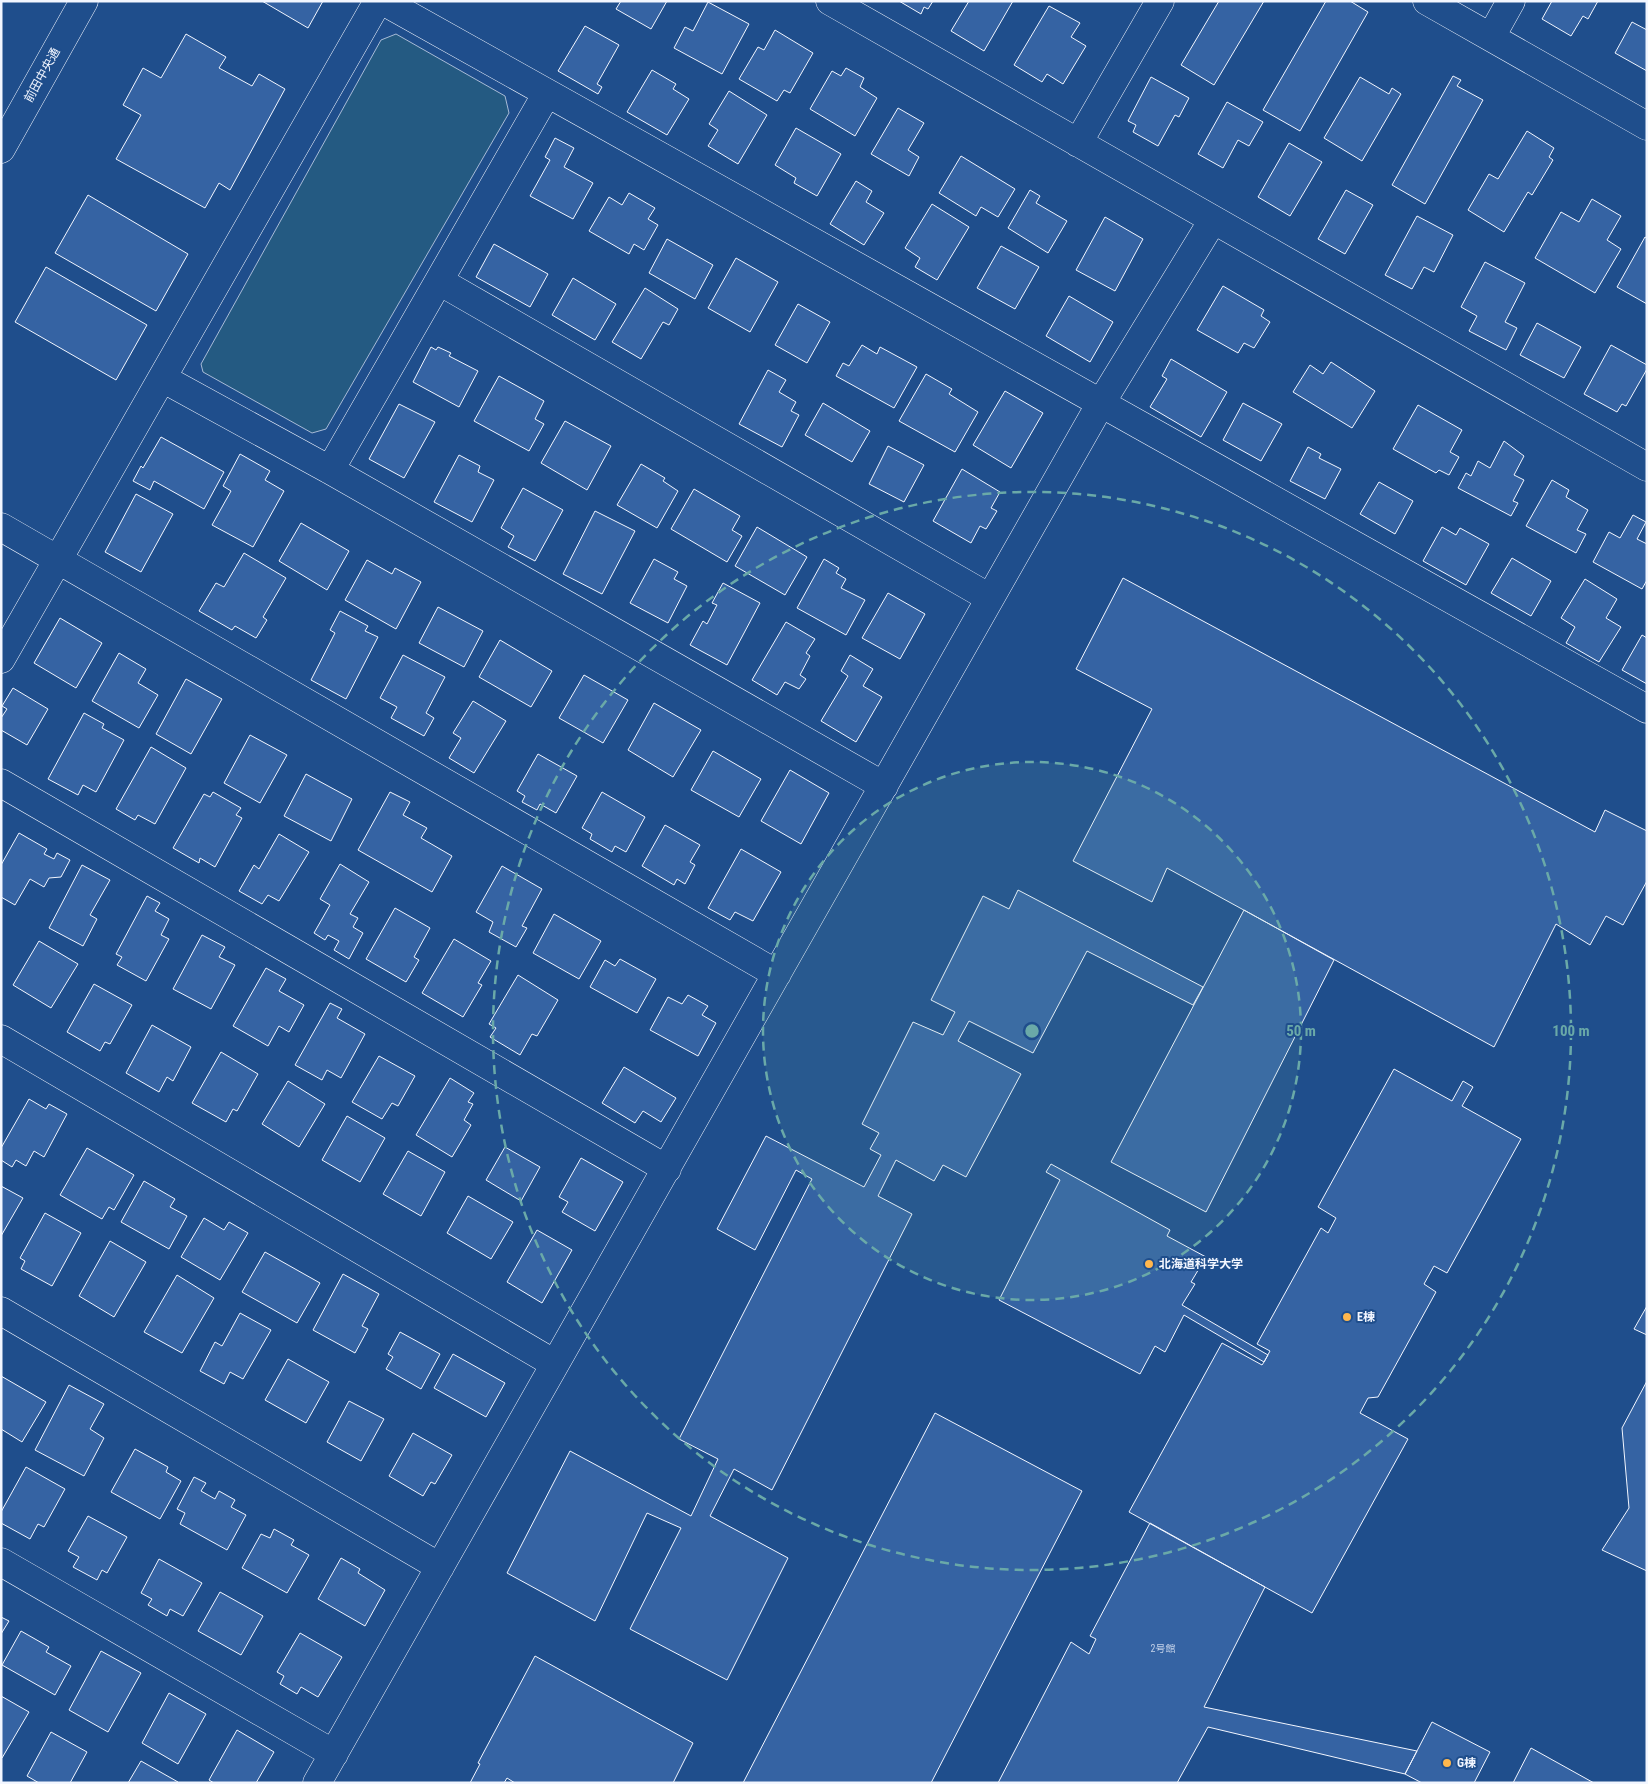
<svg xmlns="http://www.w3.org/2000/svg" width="1648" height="1784" font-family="'Roboto Condensed','Noto Sans JP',sans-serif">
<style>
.green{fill:#245a82;stroke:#a8bbd7}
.building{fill:#3563a3;stroke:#f2f6ff}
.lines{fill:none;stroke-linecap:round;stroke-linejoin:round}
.minor-casing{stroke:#f2f6ff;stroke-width:29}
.minor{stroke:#1f4e8c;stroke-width:28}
.ring{fill:none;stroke:#6aa9a8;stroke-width:2.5;stroke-dasharray:9 6}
.poi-dot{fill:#ffb74d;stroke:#1f4e8c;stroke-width:2}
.labels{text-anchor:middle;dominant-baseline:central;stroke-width:4;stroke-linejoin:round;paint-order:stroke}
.number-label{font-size:10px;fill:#c3d1e8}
.street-label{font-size:12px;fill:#f2f6ff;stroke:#1f4e8c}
.poi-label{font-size:12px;font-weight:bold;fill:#f2f6ff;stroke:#1f4e8c;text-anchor:start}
.centre{fill:#6aa9a8;stroke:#1f4e8c;stroke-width:2.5}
.ring-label{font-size:15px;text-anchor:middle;font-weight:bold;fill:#6aa9a8;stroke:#1f4e8c;stroke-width:4;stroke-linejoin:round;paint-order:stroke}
</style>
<rect width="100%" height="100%" fill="#1f4e8c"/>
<path class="green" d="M396,34L505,96L509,113L326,429L312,433L203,372L201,364L381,40Z"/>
<path class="building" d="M262,1H323L308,28Z
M621,1H667L651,29L616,9Z
M899,1H933L928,9L924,7L921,14Z
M969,1H1013L984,51L951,31Z
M1219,1H1264L1214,85L1181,65Z
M1326,1H1350L1368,12L1300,131L1263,110Z
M1552,1H1598L1588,19L1583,16L1571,36L1542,19Z
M708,2L749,24L722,74L674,48L685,27L693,31Z
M1049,6L1080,23L1071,37L1086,46L1063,84L1047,74L1042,82L1014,65Z
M1632,22L1647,30V71L1615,53Z
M585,26L619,45L597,84L602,87L598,94L558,71Z
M775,30L813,53L790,93L784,90L777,101L739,79L758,47L764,50Z
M186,34L226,57L219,68L252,86L259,74L285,89L230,190L219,183L205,208L116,159L141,115L123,105L143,68L161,78Z
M846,68L864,78L860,87L877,98L855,136L810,109L832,71L841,76Z
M652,70L676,84L673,89L689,99L667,135L627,112Z
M1453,76L1461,80L1457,86L1483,100L1425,204L1392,185Z
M1151,77L1189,98L1179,117L1175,115L1158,146L1133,132L1136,125L1128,121Z
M1360,77L1389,94L1392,88L1401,94L1362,161L1324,138Z
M729,91L767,115L738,164L708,146L718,130L709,124Z
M1227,102L1263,122L1249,146L1238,140L1223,168L1198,154Z
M898,108L924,123L908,150L919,157L909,176L871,154Z
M796,128L841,154L817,196L794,183L796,178L775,165Z
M1527,131L1554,148L1549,157L1553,160L1532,195L1528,192L1504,232L1468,210L1489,174L1498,179Z
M555,138L574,148L564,167L593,183L573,219L530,196L550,160L545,157Z
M1289,143L1322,162L1290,216L1258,197Z
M961,156L1015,189L998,217L981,207L976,216L939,193Z
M856,181L872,191L866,202L884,213L864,245L830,224Z
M1030,190L1040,196L1036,203L1067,221L1048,253L1008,228Z
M1346,190L1373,205L1345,254L1318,239Z
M629,193L655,208L648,219L658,225L644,250L634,244L629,254L589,231L609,197L622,205Z
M88,195L188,254L156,311L55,253Z
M1592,199L1621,216L1607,240L1621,249L1595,293L1535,258L1561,212L1579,222Z
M932,204L969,227L937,280L915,267L920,258L905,248Z
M1417,216L1453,235L1434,272L1424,267L1412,289L1385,275Z
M1105,217L1143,239L1115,291L1076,270Z
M1645,237L1647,238V304L1617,287Z
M667,239L713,265L695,299L649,273Z
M494,244L548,274L530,307L476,277Z
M1001,246L1039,267L1015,309L977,288Z
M736,258L778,282L750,332L708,308Z
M1485,262L1525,283L1505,322L1517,328L1506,350L1469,331L1477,316L1461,307Z
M46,267L147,325L116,380L15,322Z
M573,278L616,304L595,340L552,315Z
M1223,286L1264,310L1261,316L1270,322L1254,348L1244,343L1238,353L1197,330Z
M645,288L678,309L669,325L663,322L641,359L612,342Z
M1069,296L1113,322L1090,362L1046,336Z
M798,304L830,322L807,363L775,345Z
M1537,323L1581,347L1564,378L1520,355Z
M862,345L877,354L880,347L917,367L894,408L836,376L843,363L849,366Z
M1611,345L1647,365V369L1626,406L1622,404L1617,412L1584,394Z
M431,347L436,350L438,347L451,353L449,356L478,371L459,407L413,382Z
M1171,359L1227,392L1201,437L1150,407L1167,379L1162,376Z
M1331,362L1375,391L1352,428L1293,392L1310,365L1323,374Z
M768,370L786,380L779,392L796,402L791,411L799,415L782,447L739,424Z
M926,374L952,389L949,394L978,412L955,452L899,421Z
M499,376L544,401L535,419L544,424L529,451L474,421Z
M1005,391L1043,413L1011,468L973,445Z
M823,403L870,431L852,462L805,435Z
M1243,403L1282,424L1261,461L1223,440Z
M399,404L435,422L404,478L369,459Z
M1418,405L1462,430L1450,452L1459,457L1449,475L1439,470L1436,473L1393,449Z
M565,421L611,446L587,490L541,463Z
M161,437L224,472L204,509L154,481L150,490L133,481L141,466L143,468Z
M1504,441L1524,456L1514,475L1524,480L1513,501L1518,503L1511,516L1458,488L1466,473L1471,476L1478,461L1490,468Z
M888,446L924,465L904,502L869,484Z
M1308,447L1321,454L1319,458L1341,469L1325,499L1290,481Z
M240,454L270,471L265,480L284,491L253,547L212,525L231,491L223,486Z
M459,455L480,466L478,472L494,480L472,522L434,502Z
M641,464L665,478L663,481L678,491L657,528L617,505Z
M962,469L1000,492L991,508L997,511L986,529L980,526L971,543L933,521Z
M1552,480L1569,490L1566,497L1588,510L1577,530L1586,534L1576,553L1526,526Z
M1379,482L1413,501L1395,534L1360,514Z
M523,488L563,510L535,561L508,547L514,536L501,528Z
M694,489L740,516L732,530L742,536L727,562L671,529Z
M136,494L173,514L141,572L105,552Z
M595,511L635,531L602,594L563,574Z
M1633,515L1646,522L1637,539L1647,544V580L1642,589L1593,562L1609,532L1620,538Z
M301,523L349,551L327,590L279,561Z
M757,527L807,557L785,595L735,566Z
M1442,527L1456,535L1460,528L1489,544L1466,585L1423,561Z
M244,553L286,578L263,617L267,620L256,638L235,626L232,630L199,611L216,583L224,587Z
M1512,558L1551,581L1531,616L1491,593Z
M654,559L678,572L674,579L687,586L668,623L630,603Z
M824,559L839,568L836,573L846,579L841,588L865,600L846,635L797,608Z
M367,560L392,574L395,568L421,582L396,629L345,600Z
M1123,578L1595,832L1605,810L1647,831V881L1623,925L1606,916L1590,945L1556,924L1494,1047L1167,868L1152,902L1073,861L1152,709L1076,669Z
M1585,579L1617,599L1606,618L1621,627L1599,662L1566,643L1575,627L1561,618Z
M723,583L760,603L727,665L690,645L703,621L707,624L717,605L712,603Z
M888,593L925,614L900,659L862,638Z
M438,607L483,631L464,667L419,643Z
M340,611L368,626L365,631L378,637L346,699L311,680L335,633L330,630Z
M60,618L102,643L76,688L34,663Z
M786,622L815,639L806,653L810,656L800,675L806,679L799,689L785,682L777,695L752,680Z
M1642,635L1647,638V684L1622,670Z
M500,640L552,671L531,707L479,677Z
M119,653L146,669L138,683L158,695L139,728L92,701Z
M403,655L445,677L426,713L434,718L424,736L391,718L397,707L380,698Z
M850,655L873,669L863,686L882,697L856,742L821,721L848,676L841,671Z
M584,675L628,700L603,743L559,718Z
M186,679L222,699L191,754L156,734Z
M13,688L48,709L27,745L1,730V718L7,709L2,706Z
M473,701L506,721L474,773L449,758L461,738L453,733Z
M654,703L701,730L673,777L628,750Z
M84,713L104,724L102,728L124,740L96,792L83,785L78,795L48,779Z
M250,735L287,755L260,803L224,783Z
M151,747L186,768L155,824L138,815L135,820L116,809Z
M713,751L761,779L739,817L691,790Z
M538,754L577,776L556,813L540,804L537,810L522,802L525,796L517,791Z
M790,770L829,793L801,844L761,821Z
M306,774L352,799L331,841L284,816Z
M213,792L241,808L236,815L242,818L215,867L200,858L199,863L173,848L204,794L210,797Z
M390,792L410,802L403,815L427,828L421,838L452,856L432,892L358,850Z
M602,792L645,817L626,852L615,846L612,852L590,839L592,834L582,828Z
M665,825L700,845L690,862L695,865L685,884L677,879L674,885L642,866Z
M19,833L47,849L44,854L54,859L57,853L70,860L61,877L49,878L44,887L30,879L15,905L1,897V865Z
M279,834L309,852L279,901L268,895L262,904L239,891L254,865L259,869Z
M741,849L781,872L753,921L735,912L730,920L708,908Z
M340,864L369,882L350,914L358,918L353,927L363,933L349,959L334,950L339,941L328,935L325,940L314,933L330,905L320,899Z
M82,865L110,880L90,915L97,919L83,946L49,928Z
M502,866L542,889L522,926L527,928L516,947L489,932L493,922L476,912Z
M1018,890L1203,987L1193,1005L1087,951L1033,1053L969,1021L958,1041L1021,1074L966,1177L943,1165L934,1181L896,1160L878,1196L912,1214L772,1490L734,1469L710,1516L788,1558L727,1680L630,1629L681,1528L647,1513L595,1621L507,1573L570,1451L691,1516L718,1459L679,1439L812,1179L796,1170L755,1250L717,1229L766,1136L864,1187L881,1155L870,1149L879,1133L862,1124L913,1022L943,1035L955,1012L931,1000L983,896L1009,909Z
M147,896L160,903L155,911L169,919L161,935L169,939L146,981L117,965L122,957L116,954Z
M395,908L430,928L414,957L419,960L406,982L366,959Z
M1244,910L1334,960L1206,1212L1111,1162Z
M554,914L601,941L579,979L533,953Z
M202,935L225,947L219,957L235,965L211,1009L173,989Z
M454,939L491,961L478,983L482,985L463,1017L422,993Z
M39,941L78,964L51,1008L13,985Z
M620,959L656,979L637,1013L590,987L605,960L615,966Z
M266,968L286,979L279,991L304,1005L289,1032L279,1026L268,1046L233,1026Z
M518,975L558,1000L537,1036L532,1034L520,1055L490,1037L496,1028L489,1024Z
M94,984L132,1005L110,1044L105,1042L100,1051L67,1032Z
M688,995L708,1006L702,1015L716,1023L698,1056L650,1030L668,997L682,1004Z
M330,1003L342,1009L337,1018L365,1034L341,1078L327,1070L322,1080L295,1065Z
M152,1025L191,1047L173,1081L167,1077L159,1092L126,1073Z
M221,1052L258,1074L237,1111L233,1109L226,1122L192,1103Z
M379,1056L415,1076L398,1106L392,1103L382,1119L352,1102Z
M624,1067L676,1098L661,1122L643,1111L635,1123L602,1103Z
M1394,1069L1452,1101L1463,1081L1473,1087L1462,1106L1521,1139L1447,1273L1434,1266L1424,1284L1436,1292L1378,1397L1368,1398L1360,1413L1408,1439L1312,1613L1129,1512L1222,1343L1262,1365L1264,1362L1270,1351L1257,1344L1321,1228L1328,1233L1336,1218L1318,1207Z
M450,1078L474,1093L468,1102L473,1104L464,1120L471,1125L452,1157L416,1135Z
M288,1081L325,1104L299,1147L262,1124Z
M29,1099L46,1109L49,1104L67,1114L44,1157L34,1151L26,1166L16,1160L12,1167L1,1160V1148Z
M347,1116L385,1138L360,1182L322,1160Z
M505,1147L540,1167L521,1201L486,1180Z
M87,1148L134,1175L114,1210L109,1207L102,1219L60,1195Z
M408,1151L445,1172L421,1216L383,1194Z
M581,1158L623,1182L595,1231L562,1212L568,1202L559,1197Z
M1051,1164L1170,1230L1167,1236L1206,1257L1191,1282L1195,1284L1182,1305L1268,1355L1264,1362L1184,1315L1165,1352L1155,1346L1140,1374L999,1300L1060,1180L1046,1172Z
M144,1181L175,1199L170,1207L187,1216L169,1249L121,1222Z
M1,1186L23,1198L1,1236Z
M468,1196L513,1222L491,1259L447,1233Z
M45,1213L81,1233L52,1286L21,1269L25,1261L20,1258Z
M204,1218L224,1230L229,1222L248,1233L220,1280L181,1257Z
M537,1230L572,1250L542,1303L507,1282Z
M110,1241L146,1262L114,1317L79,1296Z
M265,1252L320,1283L297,1323L242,1292Z
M343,1274L379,1294L362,1326L368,1329L355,1353L313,1330Z
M177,1275L214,1298L182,1353L144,1332Z
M1647,1306V1335L1634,1329Z
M240,1313L271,1330L243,1379L230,1372L224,1384L200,1371L215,1342L222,1346Z
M400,1332L440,1354L421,1389L386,1369L393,1357L388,1354Z
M453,1354L505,1383L486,1417L434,1388Z
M288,1359L329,1382L306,1423L265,1400Z
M1,1376L46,1402L22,1442L1,1429Z
M1647,1381V1571L1602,1550L1629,1508L1622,1428Z
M69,1385L104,1404L90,1429L104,1438L84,1476L35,1450Z
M349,1401L384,1419L361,1461L327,1442Z
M935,1413L1082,1491L931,1783H743Z
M413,1433L452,1455L435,1484L431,1482L423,1496L389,1476Z
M135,1449L168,1467L166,1472L181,1481L160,1519L111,1492Z
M26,1467L65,1489L44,1527L38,1524L30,1539L1,1523V1512Z
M194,1477L206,1483L201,1491L215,1499L219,1491L235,1500L231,1507L246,1515L227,1550L180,1524L185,1513L177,1509Z
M88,1516L127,1537L107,1573L102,1570L97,1580L73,1567L79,1557L68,1551Z
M1150,1523L1265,1587L1204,1707L1417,1751L1405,1774L1208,1727L1177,1783H998L1071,1642L1089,1654L1096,1639L1090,1636Z
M274,1529L294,1540L291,1545L309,1555L287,1593L242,1568L261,1534L270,1538Z
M341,1558L360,1569L358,1573L385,1590L365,1626L318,1599Z
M159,1559L202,1583L183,1616L170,1609L167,1616L148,1605L152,1599L141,1593Z
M220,1592L263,1616L241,1655L198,1631Z
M1,1617L9,1621L1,1634Z
M21,1631L49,1647L46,1652L71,1666L55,1695L2,1665Z
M300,1633L342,1657L318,1697L301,1687L297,1694L280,1684L284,1676L277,1672Z
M101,1651L141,1673L108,1732L69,1710Z
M535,1656L693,1743L673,1783H515L507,1778L504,1783H470L480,1764L478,1763Z
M169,1693L206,1714L178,1764L142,1743Z
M1,1696L29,1712L2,1758L1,1757Z
M1432,1722L1490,1752L1474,1783H1422L1405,1774Z
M237,1730L274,1752L256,1783H214L209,1780Z
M51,1732L87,1752L70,1783H39L27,1776Z
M1531,1748L1594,1783H1513Z
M141,1761L178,1782V1783H128Z"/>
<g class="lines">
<g class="minor-casing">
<path id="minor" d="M383,1L1647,709
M830,1L1647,467
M1427,1L1647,126
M1491,37L1511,1
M1078,143L1160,1
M1,149L84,1
M439,281L990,598
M162,378L330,470L884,786
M330,470L547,93
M1,527L777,974
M1,659L378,1
M1,783L667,1169
M1,1039L555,1364
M1,1311L440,1567
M1,1562L334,1754
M317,1783L1101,403L1213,220"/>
</g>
<use href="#minor" class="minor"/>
</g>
<circle cx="1032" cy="1031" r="269" fill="#6aa9a8" fill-opacity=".12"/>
<g class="ring">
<circle cx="1032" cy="1031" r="269"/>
<circle cx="1032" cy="1031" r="539"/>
</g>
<g class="poi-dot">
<circle cx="1149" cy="1264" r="5"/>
<circle cx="1347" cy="1317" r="5"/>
<circle cx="1447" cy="1763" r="5"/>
</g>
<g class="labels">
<g class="number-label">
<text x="1163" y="1648">2号館</text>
</g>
<g class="street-label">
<text transform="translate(42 75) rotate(-61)">前田中央通</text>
</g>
<g class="poi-label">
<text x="1159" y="1264">北海道科学大学</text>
<text x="1357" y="1317">E棟</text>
<text x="1457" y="1763">G棟</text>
</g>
</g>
<circle cx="1032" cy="1031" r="8" class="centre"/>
<g class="ring-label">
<text x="1301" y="1036">50 m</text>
<text x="1571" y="1036">100 m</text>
</g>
<rect width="1648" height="1784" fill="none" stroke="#f2f6ff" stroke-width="5"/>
</svg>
